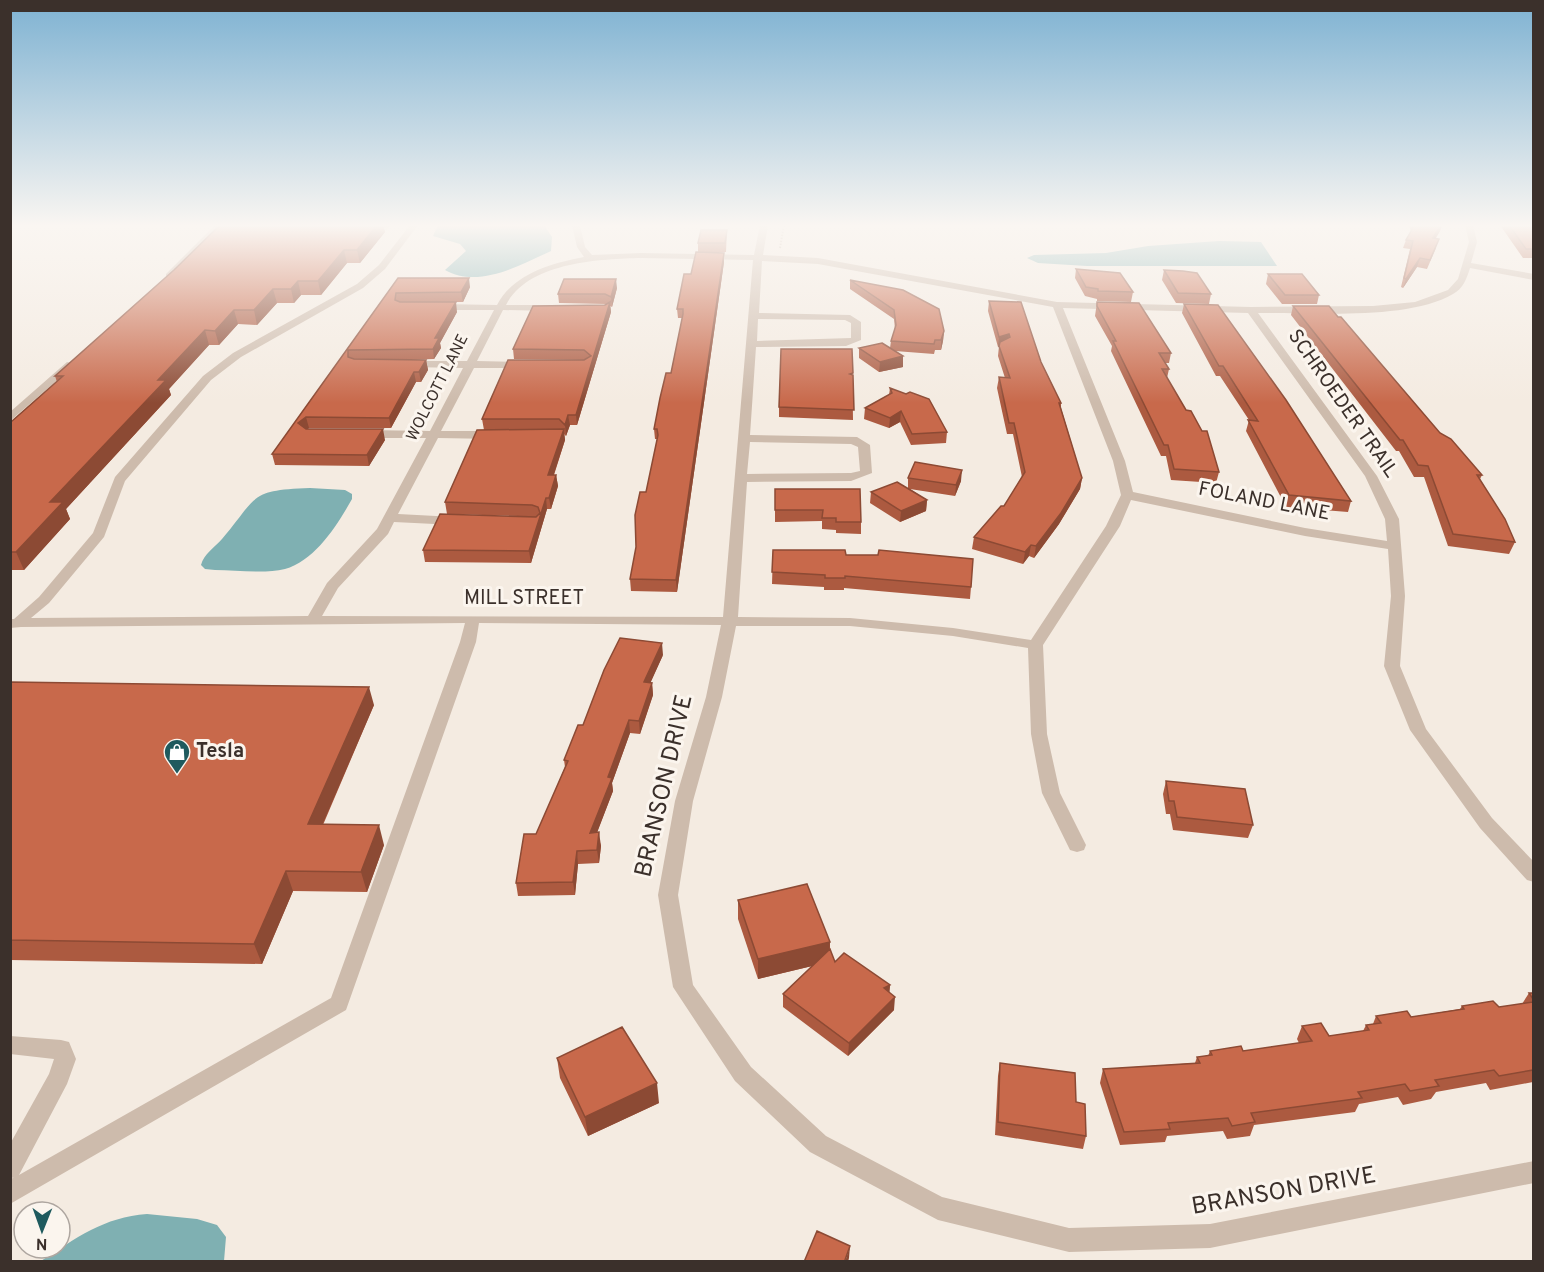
<svg xmlns="http://www.w3.org/2000/svg" width="1544" height="1272" font-family="Overpass,sans-serif">
<style>
.water{fill:#7fb0b2}
.lines{fill:none;stroke-linecap:round;stroke-linejoin:round}
.path{stroke:#b9a596;stroke-width:2;stroke-dasharray:1.5 1.5;stroke-linecap:butt}
.minor{fill:#cdbbac;fill-rule:evenodd}
.wall{fill:#ac5a40}
.shaded-wall{fill:#8c4a34}
.building{fill:#c8694b;stroke:#8c4a34;stroke-width:1.5}
.labels{text-anchor:middle;dominant-baseline:central;stroke-width:6;stroke-linejoin:round;paint-order:stroke}
.far-street-label{font-size:16px;fill:#3b302b;stroke:#fbf5ee}
.street-label{font-size:20px;fill:#3b302b;stroke:#fbf5ee}
.poi-label{font-size:20px;font-weight:bold;fill:#3b302b;stroke:#fbf5ee;text-anchor:start}
.near-street-label{font-size:24px;fill:#3b302b;stroke:#fbf5ee}
</style>
<rect width="100%" height="100%" fill="#f4ebe1"/>
<path class="water" d="M438,225H544L552,237L551,251C520,265 479,289 445,270L466,251L460,244L433,236Z
M1219,241L1261,242L1277,266H1087L1038,263L1027,258L1034,255L1106,253L1148,246Z
M310,488L345,490L352,494V499C338,524 315,561 285,569C264,574 237,570 215,570L205,569L201,565C204,554 214,548 222,539C258,497 248,490 310,488Z
M147,1214L197,1219L217,1225L226,1237L224,1261H41C76,1238 104,1217 147,1214Z"/>
<g class="lines">
<path class="path" d="M780,248L784,225"/>
<path class="minor" d="M215,225H224L172,278H166V274Z
M383,225H392L386,230L382,227Z
M410,225H418L385,269L363,288L241,357L211,380L125,481L104,537L49,603L31,618L308,616L327,583L377,529L426,438H365L359,434L365,430L430,431L463,368L408,367L403,364L408,361H467L494,310H438L433,307L438,304L497,305C513,274 552,263 584,257L577,247L572,225H580L585,247L592,255L641,253L754,255L760,225H768L763,255L818,258L1057,302L1251,307L1373,306L1415,302L1448,290L1458,279L1469,242L1465,225H1473L1477,242L1471,263L1534,274V280L1470,268C1467,278 1463,289 1453,294C1407,321 1311,312 1258,313L1377,476L1399,519L1405,596L1400,666L1426,729L1492,818L1534,862V882L1527,880L1480,828L1410,730L1384,666L1391,596L1388,549L1305,536L1131,500L1120,526L1043,645L1047,734L1060,793L1086,845L1084,850L1077,852L1070,850L1042,793L1031,734L1028,648L953,636L850,626H736L722,697L693,801L678,895L693,985L751,1067L826,1136L942,1197L1069,1228L1210,1224L1534,1161V1183L1210,1248L1069,1252L938,1220L810,1152L735,1081L673,987L658,895L675,801L706,697L721,625L479,623L476,642L346,1010L10,1204V1180L14,1177L10,1179V1144L49,1074L54,1059L10,1054V1036L61,1040L69,1042L76,1059L67,1084L19,1175L331,998L460,642L465,623L21,627L10,628V619H14L39,597L93,533L115,477L203,376L233,353L357,284L379,265ZM641,258L753,260L723,617L322,616L338,588L388,534L394,522L455,525L462,521L455,517L398,514L438,438L494,439L500,435L494,431H441L474,368H525L530,365L525,362L477,361L503,310L552,311L557,308L552,305H506C528,262 600,259 641,258ZM762,261L818,264L1053,307L1113,461L1121,495L1106,526L1031,640L953,628L850,618L738,617L747,482L851,481L872,473L870,445L857,437L750,435L756,347L846,346L861,340V322L850,315L759,313ZM1063,308L1248,313L1365,476L1385,519L1387,541L1305,528L1133,492L1125,461ZM758,319L845,320L851,323V338L757,341ZM750,442L851,444L858,447L860,471L851,473L747,474Z
M67,362L76,364L10,421V412Z"/>
</g>
<path class="wall" d="M220,225H383L385,232L360,263H347L321,295H301L294,303H277L257,325L238,324L219,345H209L169,389L171,395L66,509L70,519L24,570H10V421H12L57,382L55,376L174,270Z
M1409,225H1442L1440,231L1436,238V248L1427,269L1417,267L1403,288L1401,287L1410,249L1403,248L1406,240L1411,232Z
M1500,225H1533V258H1523Z
M727,230L726,252H698V243Z
M724,262L677,592L631,591L630,579L657,439H655L654,429L671,373L682,318H678L677,309L691,274Z
M1076,269L1133,292L1131,302L1097,301V299L1085,296L1075,278Z
M1164,270L1211,294L1209,304L1176,303L1162,280Z
M1268,274L1319,295L1317,304H1282L1266,284Z
M398,278L470,287L463,302H432L457,312L440,343L441,348L434,359L403,360H426L428,370L421,382H416L391,428H309L307,429L385,440L369,466L275,465L272,454Z
M850,280L944,331L943,341L941,350H935L934,354L895,351L903,356V367L879,372L859,358V348H890L891,341L895,329L894,319L850,289Z
M617,288L612,307L610,306L611,312L577,425H570L566,436L564,434L565,440L554,475H556L558,486L551,509H547L531,563L425,562L423,550L518,516L447,514L445,502L484,430L482,419L585,360L514,359L513,349L606,304L559,303L558,294Z
M989,301L1041,362L1061,403V408L1082,478L1080,489L1059,524L1034,558L1029,556L1023,564L972,549L974,537L1004,506L1022,477L1013,434H1007L997,388L999,377L1005,378L998,356L999,346L998,347L988,311Z
M1097,302L1171,353L1169,363H1165L1169,369L1167,378L1219,472L1216,483L1171,480L1166,456H1161L1111,351L1112,346L1095,316Z
M1184,304L1351,501L1348,512L1286,507L1246,431L1249,420L1220,376H1216L1182,313Z
M1293,306L1440,433L1482,475L1480,479L1515,542L1509,554L1448,546L1424,477H1414L1399,451H1396L1291,315Z
M852,349L853,420L779,417V407Z
M890,388L947,432L946,443L911,445L900,422L889,428L864,419L865,408L889,395Z
M908,478L961,481L955,496L910,489L927,500L926,511L900,522L870,503L871,492L908,488Z
M775,489L861,522V534L836,533V530L822,529V521L775,522Z
M773,550L846,555L971,587L970,599L844,588V590H824V587L772,584Z
M663,655L650,683H652L653,695L640,734L630,733L612,783L613,791L597,832L601,846L599,863L578,864L575,895L518,896L516,883L565,767L564,760L583,725Z
M10,682L374,705L323,825L384,845L367,892L293,891L262,964L10,960Z
M1166,781L1253,825L1248,838L1173,830L1170,814H1166L1163,794Z
M738,900L830,942V950L835,962L890,985L889,992L894,1010L848,1056L783,1007V994L812,966L758,979L738,919Z
M1529,993H1533V1082L1490,1090L1486,1083L1436,1092L1431,1099L1403,1105L1398,1097L1359,1104L1355,1112L1254,1125L1250,1136L1227,1139L1223,1131L1167,1136L1165,1142L1120,1145L1100,1083L1103,1069L1195,1063L1197,1057L1208,1056L1210,1051H1243L1299,1043L1297,1039L1302,1026L1329,1036L1363,1031L1366,1025L1373,1024L1376,1016L1411,1017L1460,1009L1462,1006L1499,1007L1522,1004Z
M557,1058L659,1103L588,1136L560,1078Z
M1000,1063L1076,1102L1086,1136L1083,1149L995,1135L998,1076Z"/>
<path class="shaded-wall" d="M377,225H383L385,232L360,263L357,250Z
M1441,225H1442L1440,231L1430,246L1433,238Z
M344,250L347,263L321,295L318,281Z
M724,253V262L677,592L676,580Z
M1420,258L1417,267L1403,288L1406,279Z
M469,278L470,287L463,302L461,292Z
M616,279L617,288L612,307L611,297Z
M298,281L301,295L294,303L291,289Z
M273,289L277,303L257,325L254,310Z
M456,302L457,312L440,343L441,348L434,359L433,349L435,338Z
M610,302L611,312L577,425L576,415Z
M234,310L238,324L219,345L215,331Z
M205,330L209,345L169,389L171,395L66,509L70,519L24,570L16,552L50,502L158,380Z
M944,331L943,341L941,350V340Z
M1009,334L1008,344L998,347L999,337Z
M903,356V367L879,372L880,362Z
M426,360L428,370L421,382L419,372Z
M414,372L416,382L391,428L389,418Z
M901,411L900,422L889,428L890,418Z
M568,415L570,425L566,436L565,425Z
M306,417L309,428L301,433L298,423Z
M383,429L385,440L369,466L367,455Z
M564,429L565,440L550,486L548,475Z
M962,470L961,481L955,496L956,485Z
M556,475L558,486L551,509L549,498Z
M1082,478L1080,489L1059,524L1034,558L1036,546Z
M546,498L547,509L531,563L529,551Z
M927,500L926,511L900,522L901,511Z
M1031,545L1029,556L1023,564L1025,552Z
M662,643L663,655L645,695L644,682Z
M652,683L653,695L640,734L639,721Z
M369,687L374,705L314,844L308,824Z
M629,720L630,733L612,783L613,791L592,846L590,833L608,777Z
M379,825L384,845L367,892L361,872Z
M599,832L601,846L599,863L597,850Z
M577,851L578,864L575,895L573,882Z
M286,871L293,891L262,964L254,944Z
M830,942L829,962L758,979V959Z
M890,985L889,999L884,988Z
M895,997L894,1010L848,1056L849,1043Z
M657,1083L659,1103L588,1136L585,1117Z
M850,1246L849,1258L848,1262H845Z"/>
<path class="building" d="M220,225H377L357,250H344L318,281H298L291,289H273L254,310H234L215,331L205,330L158,380H166L50,502H63L16,552H10V421H12L63,376H55L174,270Z
M1414,225H1441L1433,238L1439,239L1430,260L1420,258L1406,279L1404,278L1413,241L1406,240L1414,226Z
M1509,225H1533V249H1526Z
M701,230H727L725,243H698Z
M696,252L724,253L676,580L630,579L636,547L635,515L640,492H646L658,435L657,429H654L660,398L666,373H671L683,314V309H677L684,274H691Z
M1076,269L1120,273L1133,292L1098,291V289L1086,287Z
M1164,270L1183,271L1197,273L1211,294L1178,293Z
M1268,274H1302L1319,295H1285Z
M398,278H469L461,292L396,293L395,300L400,302H456L435,338H439L433,349L348,350V357L354,359L426,360L419,372H414L389,418L306,417L298,423L306,429H383L367,455L272,454Z
M564,279H616L611,297L605,294H558Z
M850,280L903,290L939,309L944,331L941,340H935L934,344L891,341L896,325L894,310Z
M989,301L1021,302L1041,362L1061,403H1059L1082,478L1061,513L1036,546L1031,545L1025,552L974,537L1001,506H1004L1025,472L1014,423H1009L999,377L1010,378L999,346L1000,342L1010,337L1009,334L999,337Z
M610,302L576,415H568L565,425L559,419H482L508,360H584L591,356L584,350L513,349L533,306L605,305Z
M1097,302L1139,303L1171,353H1159L1169,369H1162L1186,410L1191,411L1202,431H1207L1219,472L1174,469L1168,445H1164L1113,341H1116L1097,306Z
M1184,304L1218,305L1286,400L1351,501L1289,495L1248,420L1258,421L1223,366H1219Z
M1293,306H1329L1338,317H1341L1440,433L1451,439L1482,475H1477L1505,519L1515,542L1453,534L1428,466L1418,465L1403,440H1400Z
M882,343L903,356L880,362L859,348Z
M781,349H852L853,373L850,374L853,375L854,410L779,407Z
M890,388L906,394L910,392L929,399L947,432L912,434L901,411L890,418L865,408L892,393Z
M564,429L548,475H556L549,498H546L529,551L423,550L440,514L536,517L540,513L538,507L532,505L445,502L477,430Z
M915,462L962,470L956,485L908,478Z
M897,482L927,500L901,511L871,492Z
M775,489H860L861,522H836V518H822L823,510H775Z
M773,550H845L846,555H878L879,550L973,559L971,587L845,576V578H825V575L772,572Z
M620,638L662,643L644,682L652,683L639,721L629,720L608,777L612,778L590,833L599,832L597,850L577,851L573,882L516,883L524,834H536L568,761L564,760L578,725H583L604,670Z
M10,682L369,687L308,824L379,825L361,872L286,871L254,944L10,940Z
M1166,781L1245,789L1253,825L1177,817L1174,801H1169Z
M807,884L830,942L758,959L738,900Z
M830,949L835,962L844,953L890,985L884,988L895,997L849,1043L783,994Z
M1529,993H1533V999Z
M1493,1001L1499,1007L1533,1002V1070L1499,1076L1494,1070L1435,1080L1439,1086L1410,1091L1405,1084L1358,1092L1362,1098L1251,1113L1255,1122L1232,1126L1228,1118L1168,1123L1170,1129L1124,1132L1103,1069L1200,1063L1197,1057L1212,1055L1210,1051L1241,1046L1243,1051L1312,1041L1302,1026L1321,1023L1329,1036L1369,1030L1366,1025L1381,1023L1376,1016L1407,1011L1411,1017L1464,1009L1462,1006Z
M622,1027L657,1083L585,1117L557,1058Z
M1000,1063L1075,1073L1076,1102L1085,1104L1086,1136L998,1122Z
M817,1231L850,1246L845,1260L848,1262H804Z"/>
<linearGradient id="sky" x2="0" y2="1"><stop stop-color="#7eb2d2"/><stop offset="0.56" stop-color="#faf6f2"/><stop offset="1" stop-color="#faf6f2" stop-opacity="0"/></linearGradient>
<rect width="1544" height="403" fill="url(#sky)"/>
<defs>
<g id="shop-pin" transform="scale(1.35)"><path d="M0 17L-7.5 6A9.5 9.5 0 1 1 7.5 6Z" fill="#1f5a5e" stroke="#fbf5ee"/><path d="M-5-2.5h2.3a2.7 3.5 0 0 1 5.4 0H5L5.5 6h-11ZM-1.5-2.5h3a1.5 2.3 0 0 0-3 0Z" fill="#fff"/></g>
</defs>
<g fill-rule="evenodd">
<use href="#shop-pin" x="177" y="752"/>
</g>
<g class="labels">
<g class="far-street-label">
<text transform="translate(438 388) rotate(-63)">WOLCOTT LANE</text>
</g>
<g class="street-label">
<text transform="translate(1342 404) rotate(55)">SCHROEDER TRAIL</text>
<text transform="translate(1264 502) rotate(11)">FOLAND LANE</text>
<text x="524" y="599">MILL STREET</text>
</g>
<g class="poi-label">
<text x="196" y="752">Tesla</text>
</g>
<g class="near-street-label">
<text transform="translate(665 786) rotate(-77)">BRANSON DRIVE</text>
<text transform="translate(1284 1192) rotate(-10)">BRANSON DRIVE</text>
</g>
</g>
<rect width="1544" height="1272" fill="none" stroke="#3b302b" stroke-width="24"/>
<g transform="translate(42 1230) rotate(181)"><circle r="28" fill="#fbf5ee" stroke="#aea6a0" stroke-width="1.5"/>
<path d="M0-4.5L10 22L0 15L-10 22Z" fill="#1f5a5e"/>
<text y="-9" font-size="16" font-weight="bold" text-anchor="middle" fill="#3b302b">N</text>
</g>
</svg>
